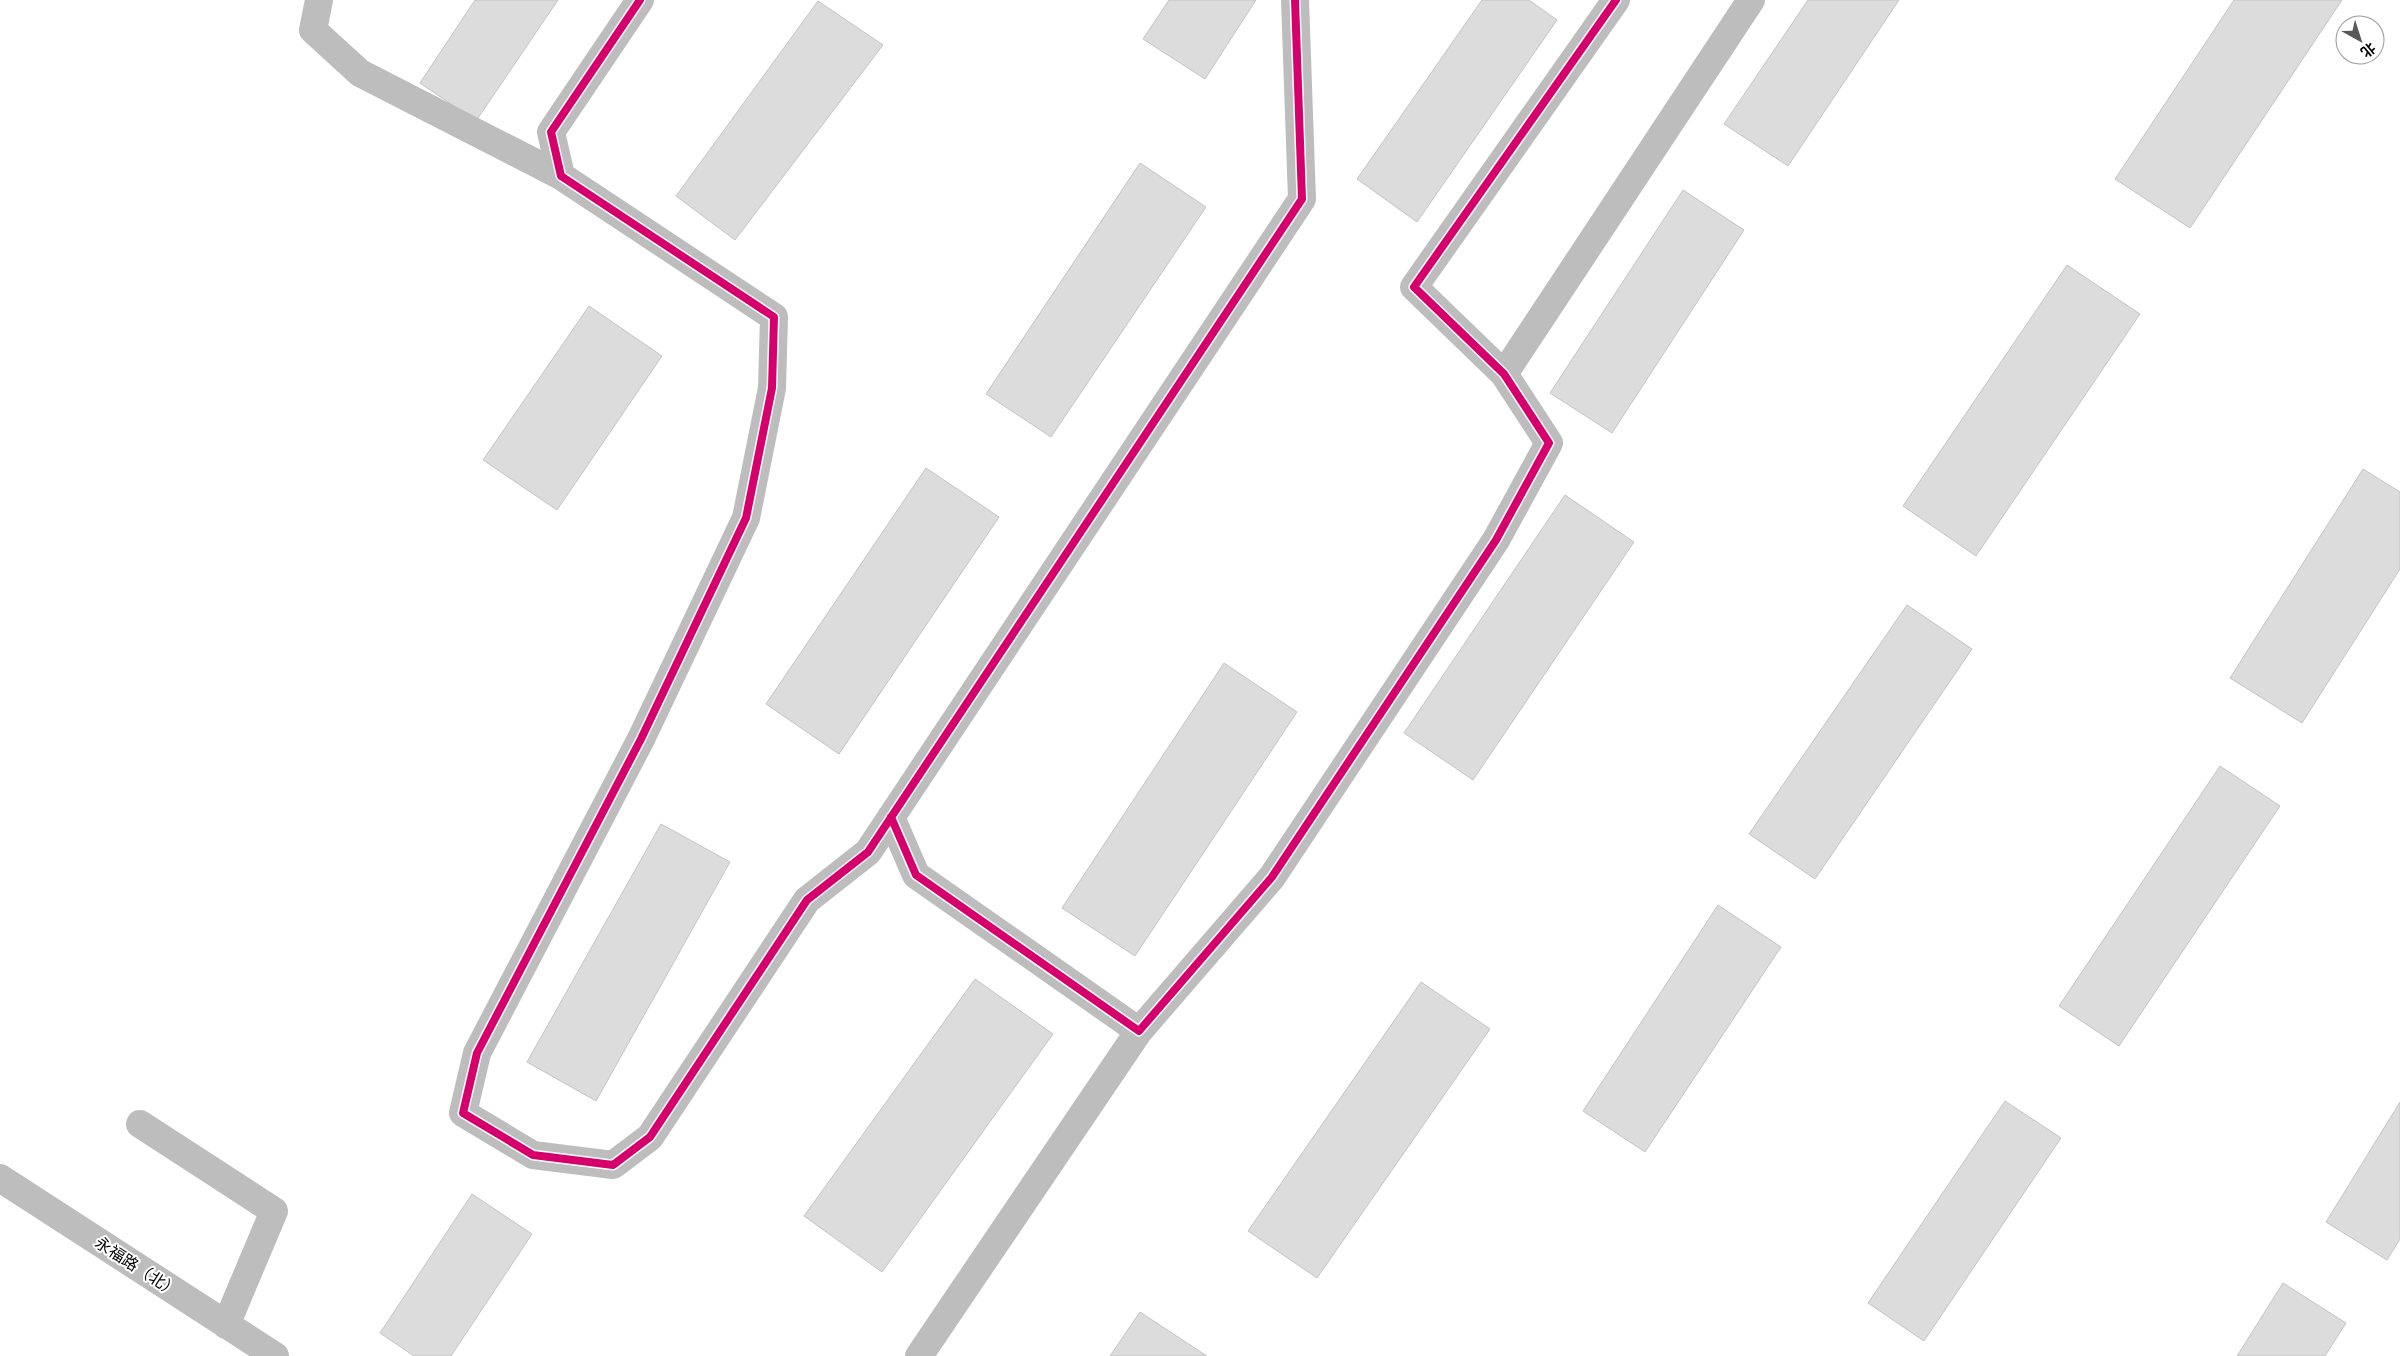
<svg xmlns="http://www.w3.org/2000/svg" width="2400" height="1356" font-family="'Work Sans','Noto Sans SC',sans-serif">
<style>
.building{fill:#dcdcdc;stroke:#c4c4c4}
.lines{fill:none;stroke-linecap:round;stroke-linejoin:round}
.minor{stroke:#bdbdbd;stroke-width:28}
.cycleway-casing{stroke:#fff;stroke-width:11}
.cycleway{stroke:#d6006c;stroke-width:8}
.labels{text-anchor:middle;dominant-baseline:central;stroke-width:4;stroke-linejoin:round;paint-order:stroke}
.street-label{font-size:16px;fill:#000;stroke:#fff}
</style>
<rect width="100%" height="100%" fill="#fff"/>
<path class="building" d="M475,0H558L476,121L420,83Z
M1169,0H1256L1205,79L1143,39Z
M1482,0H1529L1557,20L1417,222L1357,179Z
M1808,0H1899L1788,166L1724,124Z
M2234,0H2342L2190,228L2115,179Z
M818,1L883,45L735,240L676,196Z
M1140,163L1206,207L1051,437L986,394Z
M1683,190L1744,230L1612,433L1550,393Z
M2067,265L2140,314L1976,556L1903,506Z
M589,306L662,356L557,510L483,460Z
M926,468L999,517L839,754L766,704Z
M2363,469L2400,492V569L2302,723L2230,678Z
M1565,495L1634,542L1473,780L1404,733Z
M1907,605L1972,649L1815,879L1749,834Z
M1224,663L1297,712L1135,956L1062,908Z
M2220,766L2280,806L2119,1046L2059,1006Z
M661,824L730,862L596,1101L527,1062Z
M1718,905L1781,947L1645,1152L1583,1111Z
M975,979L1053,1034L882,1272L804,1216Z
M1421,982L1490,1029L1317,1278L1248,1231Z
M2005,1101L2061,1138L1924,1341L1868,1303Z
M2400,1102V1239L2387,1260L2326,1222Z
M472,1194L532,1234L451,1356H414L380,1333Z
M2283,1283L2346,1323L2325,1356H2237Z
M1140,1312L1207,1356H1110Z"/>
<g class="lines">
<path class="minor" d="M319,0L313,30L360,73L561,176
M640,0L551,132L561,176L774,317L772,388L746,518L641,739L477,1053L463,1113L533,1155L613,1165L650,1137L807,900L868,852L1302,199L1295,0
M1504,374L1751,0
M891,817L916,875L1139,1031L1272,877L1496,540L1549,443L1504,374L1414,287L1616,0
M140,1124L274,1211L226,1325
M0,1178L275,1356
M919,1356L1139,1031"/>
<g class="cycleway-casing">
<path id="cycleway" d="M640,0L551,132L561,176L774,317L772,388L746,518L641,739L477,1053L463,1113L533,1155L613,1165L650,1137L807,900L868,852L1302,199L1295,0
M891,817L916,875L1139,1031L1272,877L1496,540L1549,443L1504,374L1414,287L1616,0"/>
</g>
<use href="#cycleway" class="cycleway"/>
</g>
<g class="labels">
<g class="street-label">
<text transform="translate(137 1267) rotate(33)">永福路（北）</text>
</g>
</g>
<g transform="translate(2360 40) rotate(141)"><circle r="24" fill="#ffffff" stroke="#999999"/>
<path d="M0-4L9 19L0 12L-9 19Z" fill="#595959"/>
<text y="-8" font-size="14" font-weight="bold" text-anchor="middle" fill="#000000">北</text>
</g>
</svg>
